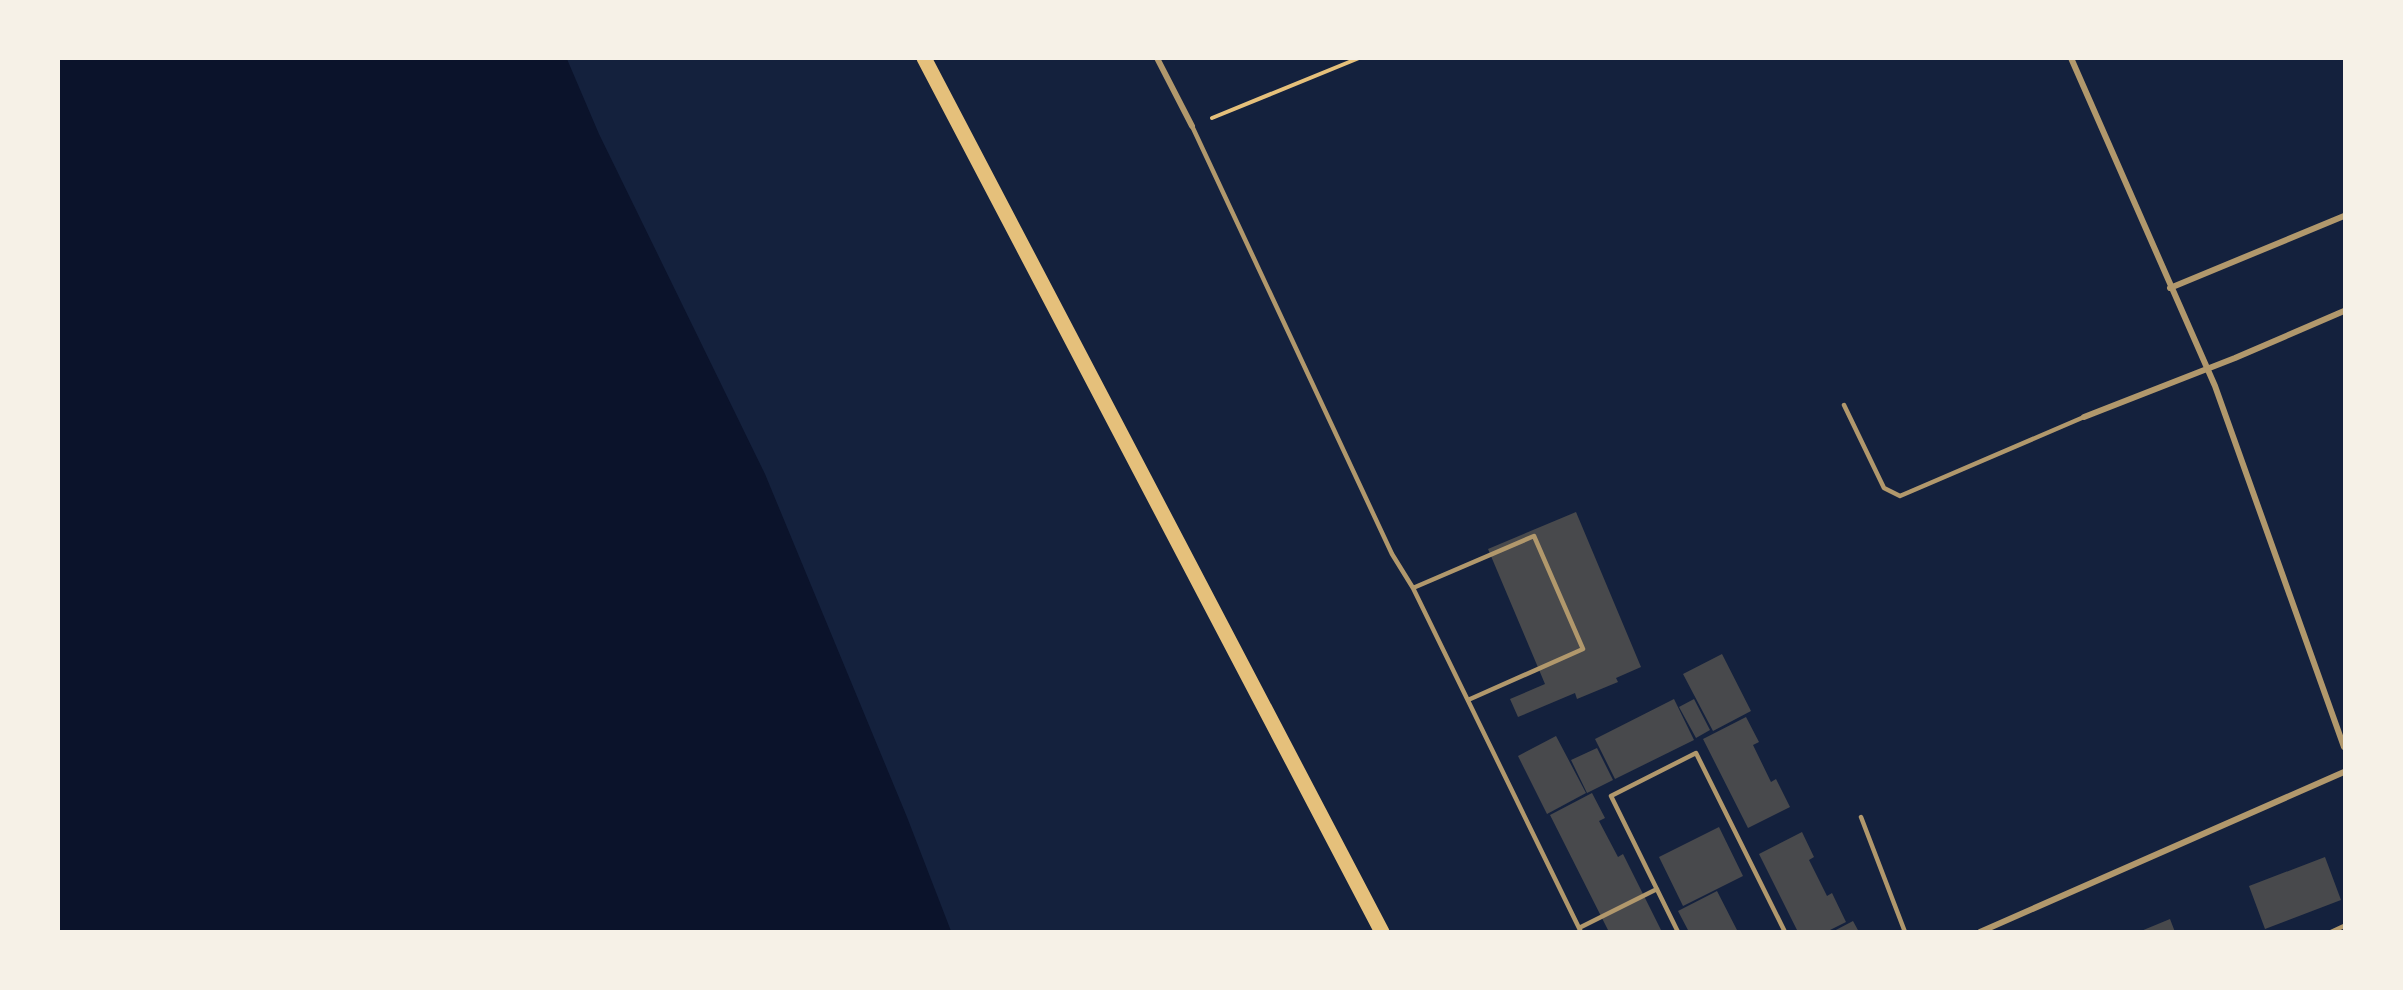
<svg xmlns="http://www.w3.org/2000/svg" width="2403" height="990" font-family="Mulish,sans-serif">
<style>
.water{fill:#0b132b}
.building{fill:#48494c}
.lines{fill:none;stroke-linecap:round;stroke-linejoin:round}
.path{stroke:#e5c07b;stroke-width:4}
.service{stroke:#b1986c;stroke-width:4.5}
.minor{stroke:#b1986c;stroke-width:6}
.primary{stroke:#e5c07b;stroke-width:15}
</style>
<rect width="100%" height="100%" fill="#14213d"/>
<path class="water" d="M58,59H567L599,134L765,474L907,817L951,931H59Z"/>
<path class="building" d="M1576,512L1641,667L1616,678L1618,682L1577,699L1575,693L1518,717L1510,699L1545,684L1488,549Z
M1722,654L1751,711L1713,731L1683,674Z
M1674,699L1694,740L1615,779L1595,739Z
M1694,699L1710,730L1696,738L1679,707Z
M1746,717L1759,742L1753,745L1771,782L1776,779L1790,807L1748,828L1703,739Z
M1556,736L1586,793L1547,814L1518,756Z
M1597,748L1613,780L1587,793L1571,760Z
M1592,793L1605,818L1599,821L1618,857L1623,854L1662,932H1609L1550,815Z
M1719,827L1743,876L1683,906L1659,857Z
M1802,832L1814,857L1809,860L1827,896L1832,893L1846,922L1826,932H1798L1759,854Z
M2325,857L2341,900L2265,929L2249,886Z
M1717,891L1738,932H1689L1678,911Z
M2170,919L2175,932H2141V931Z
M1853,921L1859,932H1832Z"/>
<g class="lines">
<path class="path" d="M1212,118L1359,58"/>
<path class="service" d="M1192,126L1392,554L1413,588L1581,932
M1844,405L1884,488L1900,496L2084,417
M1413,588L1534,536L1583,649L1468,700
M1861,817L1905,932
M1579,928L1657,889
M1678,932L1611,796L1696,753L1785,932
M2331,932L2344,926"/>
<path class="minor" d="M1157,58L1192,126
M2071,58L2215,386L2344,747
M2170,288L2344,216
M2084,417L2235,358L2344,311
M1980,932L2344,772"/>
<path class="primary" d="M924,58L1382,932"/>
</g>
<rect width="2403" height="990" fill="none" stroke="#f6f1e7" stroke-width="120"/>
</svg>
